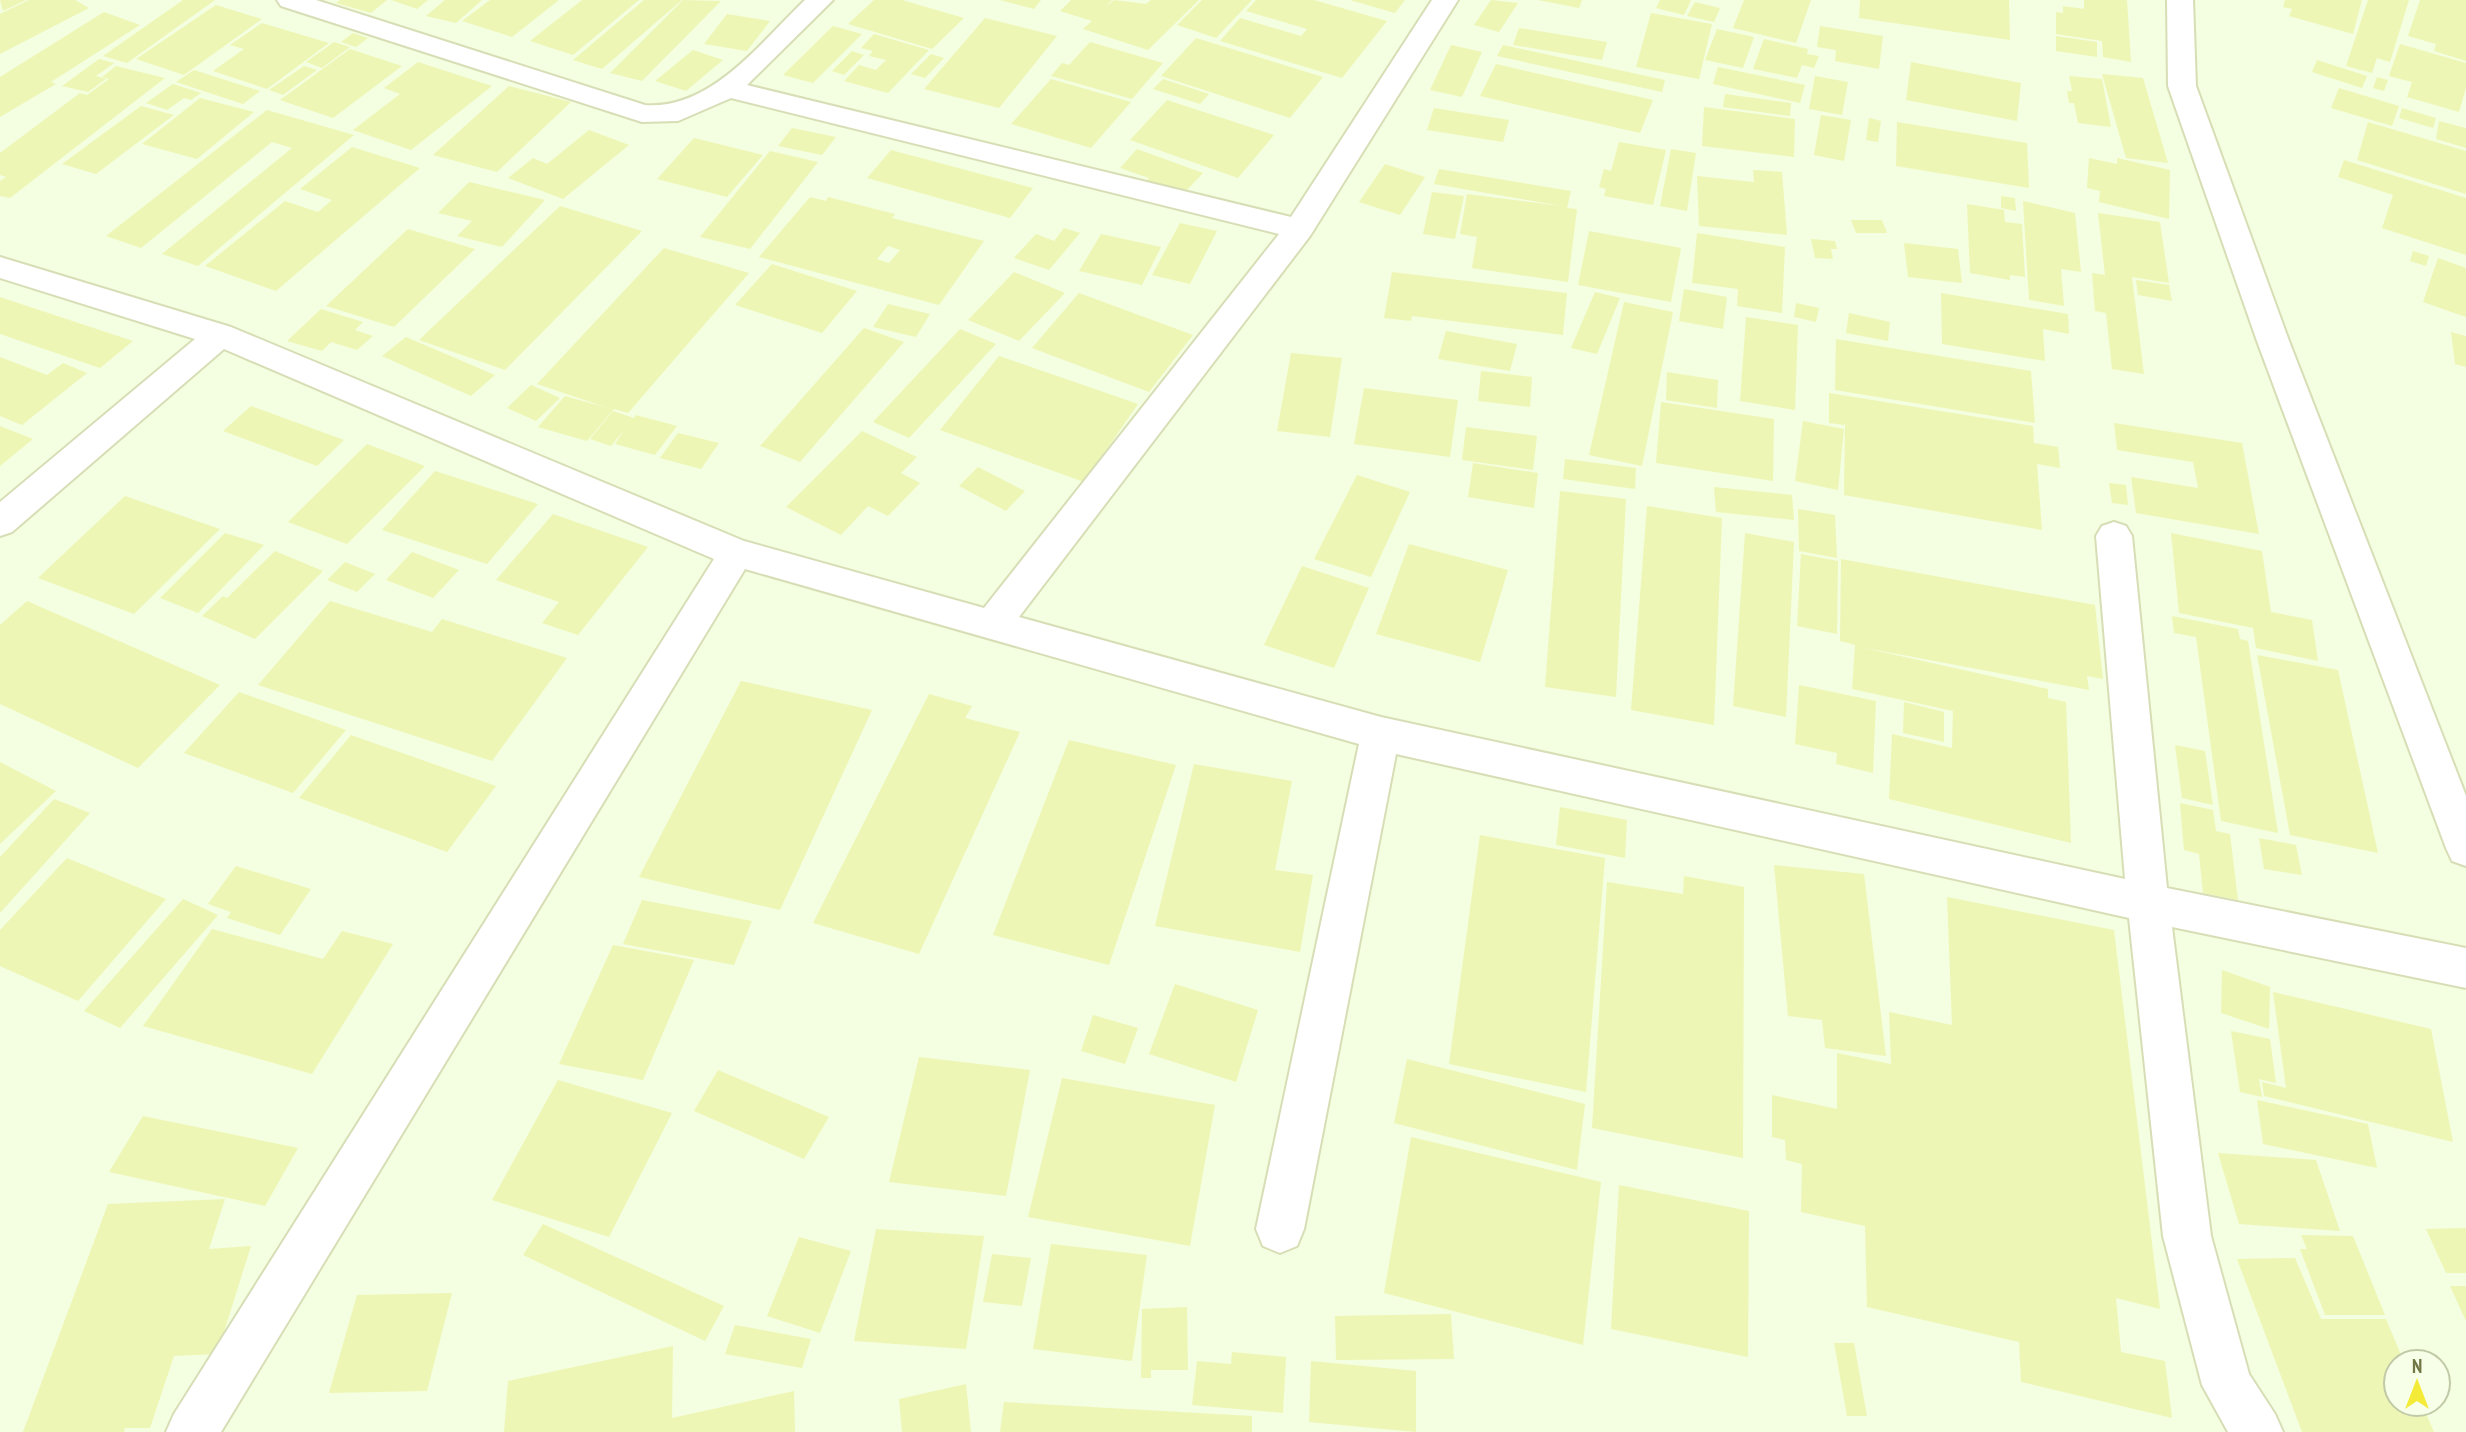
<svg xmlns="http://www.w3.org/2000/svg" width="2466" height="1432" font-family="'PT Sans Narrow',sans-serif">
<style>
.building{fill:#eef6b5;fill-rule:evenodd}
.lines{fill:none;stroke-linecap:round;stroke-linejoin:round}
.minor-casing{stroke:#d7deb6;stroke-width:4}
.minor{fill:#fff;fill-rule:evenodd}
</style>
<rect width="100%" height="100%" fill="#f4fee0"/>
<path class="building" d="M0,0H26L3,11Z
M29,0H75L89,8L0,54V14Z
M183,0H215L127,63L103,56Z
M340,0H387L371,13L336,3Z
M391,0H428L417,9Z
M445,0H482L456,23L426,16Z
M490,0H559L512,37L462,21Z
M582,0H639L573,55L530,41Z
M644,0H682L602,69L573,60Z
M683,0L721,1L642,81L610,73Z
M874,0H902L964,18L932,49L848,24Z
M1000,0H1041L1034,9Z
M1071,0H1112L1106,7L1114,0L1146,4L1151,0H1199L1148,50L1083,29L1092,21L1060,11Z
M1202,0H1252L1216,38L1177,25Z
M1256,0H1314L1387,21L1342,78L1220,41L1240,18L1301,36L1307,29L1246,11Z
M1350,0H1405L1395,13Z
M1491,0L1518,3L1499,32L1474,25Z
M1538,0H1582L1579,8Z
M1660,0H1691L1684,15L1656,8Z
M1744,0H1811L1796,43L1733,28Z
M1860,0H2009L2010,40L1859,18Z
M2084,0H2127L2131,62L2103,57L2102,41L2056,34V12L2063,13V6L2084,9Z
M2285,0H2362L2353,34L2289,16L2292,9L2283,7Z
M2368,0H2409L2390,62L2377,58L2372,73L2346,66Z
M2420,0H2466V61L2434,51L2436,44L2408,36Z
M1695,2L1720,8L1714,22L1687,16Z
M216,5L262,19L184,75L136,59Z
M104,12L140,25L51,82L56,84L0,117V77Z
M1651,13L1712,24L1699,79L1636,67Z
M727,14L770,21L747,51L704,44Z
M985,18L1057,36L999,108L924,89Z
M262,23L329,43L267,89L213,71L244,49L230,45Z
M833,26L862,34L813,83L783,75Z
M1820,26L1883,36L1879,69L1835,61L1836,50L1817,47Z
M1519,28L1607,42L1602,60L1513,45Z
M1717,29L1754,37L1743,68L1705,60Z
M353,33L368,38L356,47L341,42Z
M874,34L929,50L888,93L844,81L859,65L876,70L886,60L869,56L873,51L861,48Z
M2056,36L2097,42V57L2056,51Z
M1196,38L1323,77L1290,118L1161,76Z
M1764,39L1808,49L1807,54L1819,56L1814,68L1802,65L1797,78L1753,69Z
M334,42L350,47L322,68L306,62Z
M1090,42L1163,63L1132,99L1051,76L1062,63L1069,65Z
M2400,44L2466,63V88L2459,112L2407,97L2412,82L2389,76Z
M1451,45L1482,52L1462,97L1430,90Z
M1503,45L1665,80L1662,92L1497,56Z
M350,49L402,66L333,118L280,100Z
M693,50L723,60L686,91L655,81Z
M852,51L864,55L844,75L832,71Z
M931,54L944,58L925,78L911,74Z
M99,59L114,63L96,76L106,79L88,92L62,86Z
M2317,60L2367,76L2362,88L2312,72Z
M418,62L492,86L411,150L353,130L400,94L384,88Z
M1911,62L2021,83L2017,121L1906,100Z
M1496,64L1653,100L1640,133L1480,96Z
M116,66L165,78L10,198L0,196V181L6,177L0,175V153L80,93L87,95L109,79L102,77Z
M304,66L317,70L283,95L269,90Z
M1718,67L1805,85L1800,103L1713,84Z
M194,70L260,91L243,104L176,82Z
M2102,74L2143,78L2168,163L2126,158Z
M1815,76L1848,82L1842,115L1809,109Z
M2069,76L2102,79L2111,127L2078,123L2074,103H2069L2067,91H2072Z
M2377,77L2388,80L2384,91L2373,88Z
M1051,79L1131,102L1091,148L1011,124Z
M1163,79L1209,94L1200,104L1153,89Z
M173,84L201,93L191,100L184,98L167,110L146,103Z
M509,86L571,102L497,172L433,155Z
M2339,88L2399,106L2392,126L2331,108Z
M1725,94L1791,103L1790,116L1723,107Z
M200,98L254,112L197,159L142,144Z
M1167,100L1274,135L1238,178L1130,140Z
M141,106L174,115L96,174L62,164Z
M1704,107L1795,119L1794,157L1702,146Z
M1434,108L1509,120L1503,142L1427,130Z
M2402,108L2436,118L2433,128L2399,118Z
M267,110L354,135L198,266L162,254L292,148L272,142L141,248L106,236Z
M1821,115L1851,120L1844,161L1814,155Z
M1869,118L1881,121L1878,142L1866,140Z
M2439,121L2466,128V148L2436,139Z
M1897,122L2027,143L2029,188L1896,166Z
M2368,122L2466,151V194L2357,160Z
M792,128L836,137L822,155L778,146Z
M589,130L629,145L563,199L508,178L533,158L547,164Z
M694,138L763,155L727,197L657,179Z
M1619,142L1666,150L1653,205L1604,196L1606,189L1599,187L1604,169L1611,171Z
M352,147L420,168L276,291L205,266L285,201L318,212L332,200L300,189Z
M1137,149L1203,173L1186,191L1173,187L1167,192L1144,184L1149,178L1120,168Z
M1671,149L1696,153L1687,211L1660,206Z
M891,150L1033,188L1010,218L867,178Z
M770,151L818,162L750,249L700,237Z
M2089,158L2117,164V158L2170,170L2169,219L2099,202L2100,191L2087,188Z
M2344,160L2466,198V255L2382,228L2393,195L2338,177Z
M1385,164L1425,177L1400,215L1359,202Z
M1439,169L1571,191L1567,208L1577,209L1568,282L1472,268L1477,237L1460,234L1467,194L1562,206L1434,184Z
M1753,170L1782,172L1787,235L1699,226L1697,176L1754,182Z
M469,182L545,200L502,247L457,236L472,221L438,213Z
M1432,192L1464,196L1455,239L1423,234Z
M2001,196L2015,198L2016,211L2001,208Z
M810,197L826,201L828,197L895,214L892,218L984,241L939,305L759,257ZM888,246L900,250L889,263L877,259Z
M2023,201L2075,213L2081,272L2061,269L2064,306L2029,300Z
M1967,204L2004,210L2005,222L2022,224L2025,277L2010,275V280L1970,273Z
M560,206L642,231L505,370L419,340Z
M2098,213L2160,222L2169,283L2132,277L2144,374L2112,369L2106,313L2095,311L2092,273L2105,275Z
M1851,220H1882L1887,233H1856Z
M1180,223L1217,231L1190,284L1152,275Z
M1064,228L1080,233L1049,270L1014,258L1036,234L1054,241Z
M408,229L475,249L394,327L326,306Z
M1589,231L1681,248L1671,302L1578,285Z
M1697,233L1785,247L1782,313L1737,306L1738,289L1692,283Z
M1101,234L1161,247L1142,285L1079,271Z
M1811,239L1835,241L1837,249H1831L1833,259L1815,258Z
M1904,243L1958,249L1962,283L1908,277Z
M664,248L749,273L628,413L614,409L587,441L538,427L565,396L608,408L537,384Z
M2413,251L2429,256L2426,266L2410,261Z
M2438,258L2466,268V317L2423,302Z
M772,264L857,291L822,333L735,305Z
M1014,272L1065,293L1019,341L968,320Z
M1392,272L1567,293L1563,335L1412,316L1411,321L1384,318Z
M2136,280L2169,285L2172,301L2138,295Z
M1684,289L1727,297L1723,329L1679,321Z
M1595,292L1620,298L1597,354L1571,348Z
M1079,293L1193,335L1149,392L1032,348Z
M1941,293L2068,314L2069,334L2043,329L2045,361L1942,344Z
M0,297L133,341L100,368L0,334Z
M1624,302L1673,312L1642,466L1589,455Z
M1796,303L1819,308L1816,322L1794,317Z
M888,304L930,314L916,337L873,327Z
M321,309L363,322L355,330L373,336L357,350L331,342L322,351L287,341Z
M1849,313L1890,322L1888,341L1846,333Z
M1746,317L1798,325L1795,410L1740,401Z
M864,328L904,342L800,462L760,446Z
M960,329L996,344L909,438L873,422Z
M1446,331L1517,344L1510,371L1438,359Z
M2451,332L2466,336V367L2455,364Z
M406,337L495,375L471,396L382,356Z
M1836,339L2031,371L2035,423L1835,390Z
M1291,353L1342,358L1330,437L1277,431Z
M999,356L1138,404L1084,482L940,430Z
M0,357L47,375L63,363L87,373L22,425L0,416Z
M1481,371L1532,377L1530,407L1478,401Z
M1667,372L1718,380L1717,408L1666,400Z
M531,385L560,398L536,421L507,408Z
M1364,388L1458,400L1450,457L1354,444Z
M1829,393L2033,426L2034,443L2058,447L2060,468L2037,464L2042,530L1844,495L1845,422L1844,425L1829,423Z
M1661,402L1774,419L1773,481L1656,463Z
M251,406L344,440L317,466L223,431Z
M613,411L634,418L636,415L677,426L655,455L615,444L624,430L611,446L590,439Z
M1803,421L1844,429L1838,490L1795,481Z
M2114,423L2242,443L2259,534L2136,513L2131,477L2198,488L2193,462L2117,450Z
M0,426L33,439L0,466Z
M1466,427L1537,436L1533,470L1462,460Z
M862,431L917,457L901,473L920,483L888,516L868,506L841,535L786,507Z
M678,433L719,443L701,469L660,458Z
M367,444L425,466L347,544L288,522Z
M1565,459L1636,468L1635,489L1563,479Z
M1473,463L1538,473L1534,508L1468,497Z
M978,467L1025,491L1006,511L959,486Z
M435,471L538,504L487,564L382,530Z
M1357,475L1410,492L1371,577L1314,559Z
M2109,483L2126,485L2128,505L2112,503Z
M1714,487L1792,495L1794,520L1716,512Z
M1560,491L1626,499L1616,697L1545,687Z
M125,496L220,529L134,614L38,578Z
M1647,506L1722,518L1714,725L1631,710Z
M1798,509L1835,515L1837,558L1799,551Z
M553,514L648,547L578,635L542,623L559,602L496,580Z
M225,533L264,545L198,613L160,598Z
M1745,533L1794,542L1786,717L1733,706Z
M2171,533L2262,551L2271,612L2312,620L2318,661L2256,648L2253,628L2179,613Z
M1409,544L1508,570L1480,662L1376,634Z
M275,551L323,571L255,639L202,616L223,596L227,598Z
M412,552L459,570L433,598L386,580Z
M1801,554L1838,561L1837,634L1797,626Z
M1841,559L2095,605L2103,679L2087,676L2089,690L1860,647L2048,689V698L2066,702L2071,843L1889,799L1892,734L1952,748L1953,711L1852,689L1855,645L1840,641Z
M345,562L375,574L357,592L327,580Z
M1302,566L1369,588L1334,668L1264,645Z
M27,601L220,685L138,768L0,704V625Z
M330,601L432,632L442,619L567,658L492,761L258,685Z
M2172,616L2238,629L2240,639L2248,641L2278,833L2221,821L2196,637L2174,633Z
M2257,655L2338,670L2378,853L2290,835Z
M741,681L872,710L780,910L639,877Z
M1799,685L1876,701L1873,773L1836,764L1837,753L1795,744Z
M239,692L346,730L293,793L184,753Z
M929,694L972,706L965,718L1020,732L919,954L813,923Z
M1904,702L1944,712V742L1903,733Z
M351,735L496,786L447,852L299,798Z
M1069,740L1176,765L1109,965L993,935Z
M2175,745L2205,751L2213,805L2182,798Z
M0,762L56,791L0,844Z
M1194,764L1292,781L1275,870L1313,875L1300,952L1155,926Z
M54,799L90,813L0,913V857Z
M2180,803L2213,810L2216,831L2230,834L2238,900L2203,893L2199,854L2184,850Z
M1560,807L1627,820L1625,858L1556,845Z
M1480,835L1605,858L1586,1092L1449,1064Z
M2259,838L2296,845L2302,875L2264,869Z
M67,858L166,899L78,1001L0,966V930Z
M1774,865L1864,874L1886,1056L1825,1048L1822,1020L1788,1016Z
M236,866L311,889L280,935L227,918L231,912L208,904Z
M1684,876L1744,887L1743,1158L1592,1128L1607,882L1683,894Z
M1947,897L2114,930L2160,1309L2116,1298L2121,1352L2165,1361L2172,1418L2021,1382L2019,1342L1867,1307L1865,1226L1801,1212L1802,1164L1786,1160L1785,1140L1772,1137V1095L1837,1109V1053L1891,1064L1889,1012L1952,1025Z
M183,899L218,915L120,1028L84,1011Z
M642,900L752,921L734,965L623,944Z
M212,929L323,959L342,931L393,944L312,1074L143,1026Z
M613,945L694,960L643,1080L559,1064Z
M2222,970L2270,987L2269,1029L2221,1013Z
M1175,984L1258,1010L1236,1082L1149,1054Z
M2273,992L2431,1029L2453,1142L2264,1096L2262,1082L2286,1088Z
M1093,1015L1138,1028L1125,1064L1081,1051Z
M2231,1031L2270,1039L2276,1083L2259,1079L2262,1097L2240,1092Z
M919,1057L1030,1070L1006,1196L889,1182Z
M1407,1059L1585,1104L1577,1170L1394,1123Z
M718,1070L829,1117L804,1159L694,1111Z
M1062,1078L1215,1105L1190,1246L1028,1217Z
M558,1080L672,1113L609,1237L492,1200Z
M2257,1100L2368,1124L2377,1168L2263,1144Z
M143,1116L298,1148L265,1206L109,1172Z
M1411,1137L1601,1182L1583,1345L1384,1293Z
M2218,1153L2316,1160L2340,1231L2239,1224Z
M1619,1185L1749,1211L1748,1357L1611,1329Z
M225,1199L209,1249L251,1246L217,1354L174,1356L150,1428H125L124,1432H23L108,1204Z
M543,1224L724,1306L705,1341L523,1255Z
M2466,1228V1273H2446L2426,1229Z
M876,1229L984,1236L966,1349L854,1341Z
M2301,1235L2353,1236L2385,1315H2325L2300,1249H2307Z
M799,1237L851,1251L820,1333L767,1316Z
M1051,1244L1147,1255L1132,1361L1033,1349Z
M992,1254L1031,1258L1022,1306L983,1302Z
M2295,1258L2321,1319H2386L2404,1362H2396V1404H2422L2434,1432H2302L2237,1259Z
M2450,1286H2466V1321Z
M452,1293L427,1391L329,1393L357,1295Z
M1187,1307L1188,1370H1151V1378H1141L1142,1309Z
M1451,1314L1454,1359L1336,1360L1335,1316Z
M735,1325L811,1339L802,1368L725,1354Z
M1834,1343H1854L1867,1416H1847Z
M673,1346L672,1418L794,1391L795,1432H504L508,1381Z
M1232,1352L1286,1357L1283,1413L1192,1405L1197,1361L1231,1364Z
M1311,1361L1416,1371V1432L1309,1422Z
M966,1384L971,1432H902L899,1399Z
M1004,1402L1252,1416V1432H1000Z"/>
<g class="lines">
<g class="minor-casing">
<path id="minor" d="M277,0H316L645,105C711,110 761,42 805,0H833L747,85L1291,217L1432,0H1458L1310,236L1019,617L1381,717L2125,879L2096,536L2102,526L2114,522L2126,526L2132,536L2167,888L2466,948V988L2172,927L2211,1236L2249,1374L2275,1414L2283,1432H2228L2202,1385L2163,1236L2129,918L1396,754L1304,1229L1297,1246L1280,1253L1263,1246L1256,1229L1359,744L745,569L221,1432H166L174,1414L714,559L224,349L12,532L0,536V502L195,339L0,278V257L231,327L744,541L984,608L1279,234L731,98L678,121L642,122L281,6Z
M2167,0H2193L2196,86L2289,341L2466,796V866L2452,861L2446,848L2257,341L2168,86Z"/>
</g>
<use href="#minor" class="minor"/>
</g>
<g transform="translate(2417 1383)"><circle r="33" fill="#f7ffe8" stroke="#c2c9a7" stroke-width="2"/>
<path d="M0-5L12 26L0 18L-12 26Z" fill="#f4eb39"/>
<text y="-10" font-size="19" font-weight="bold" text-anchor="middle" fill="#737745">N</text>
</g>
</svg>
